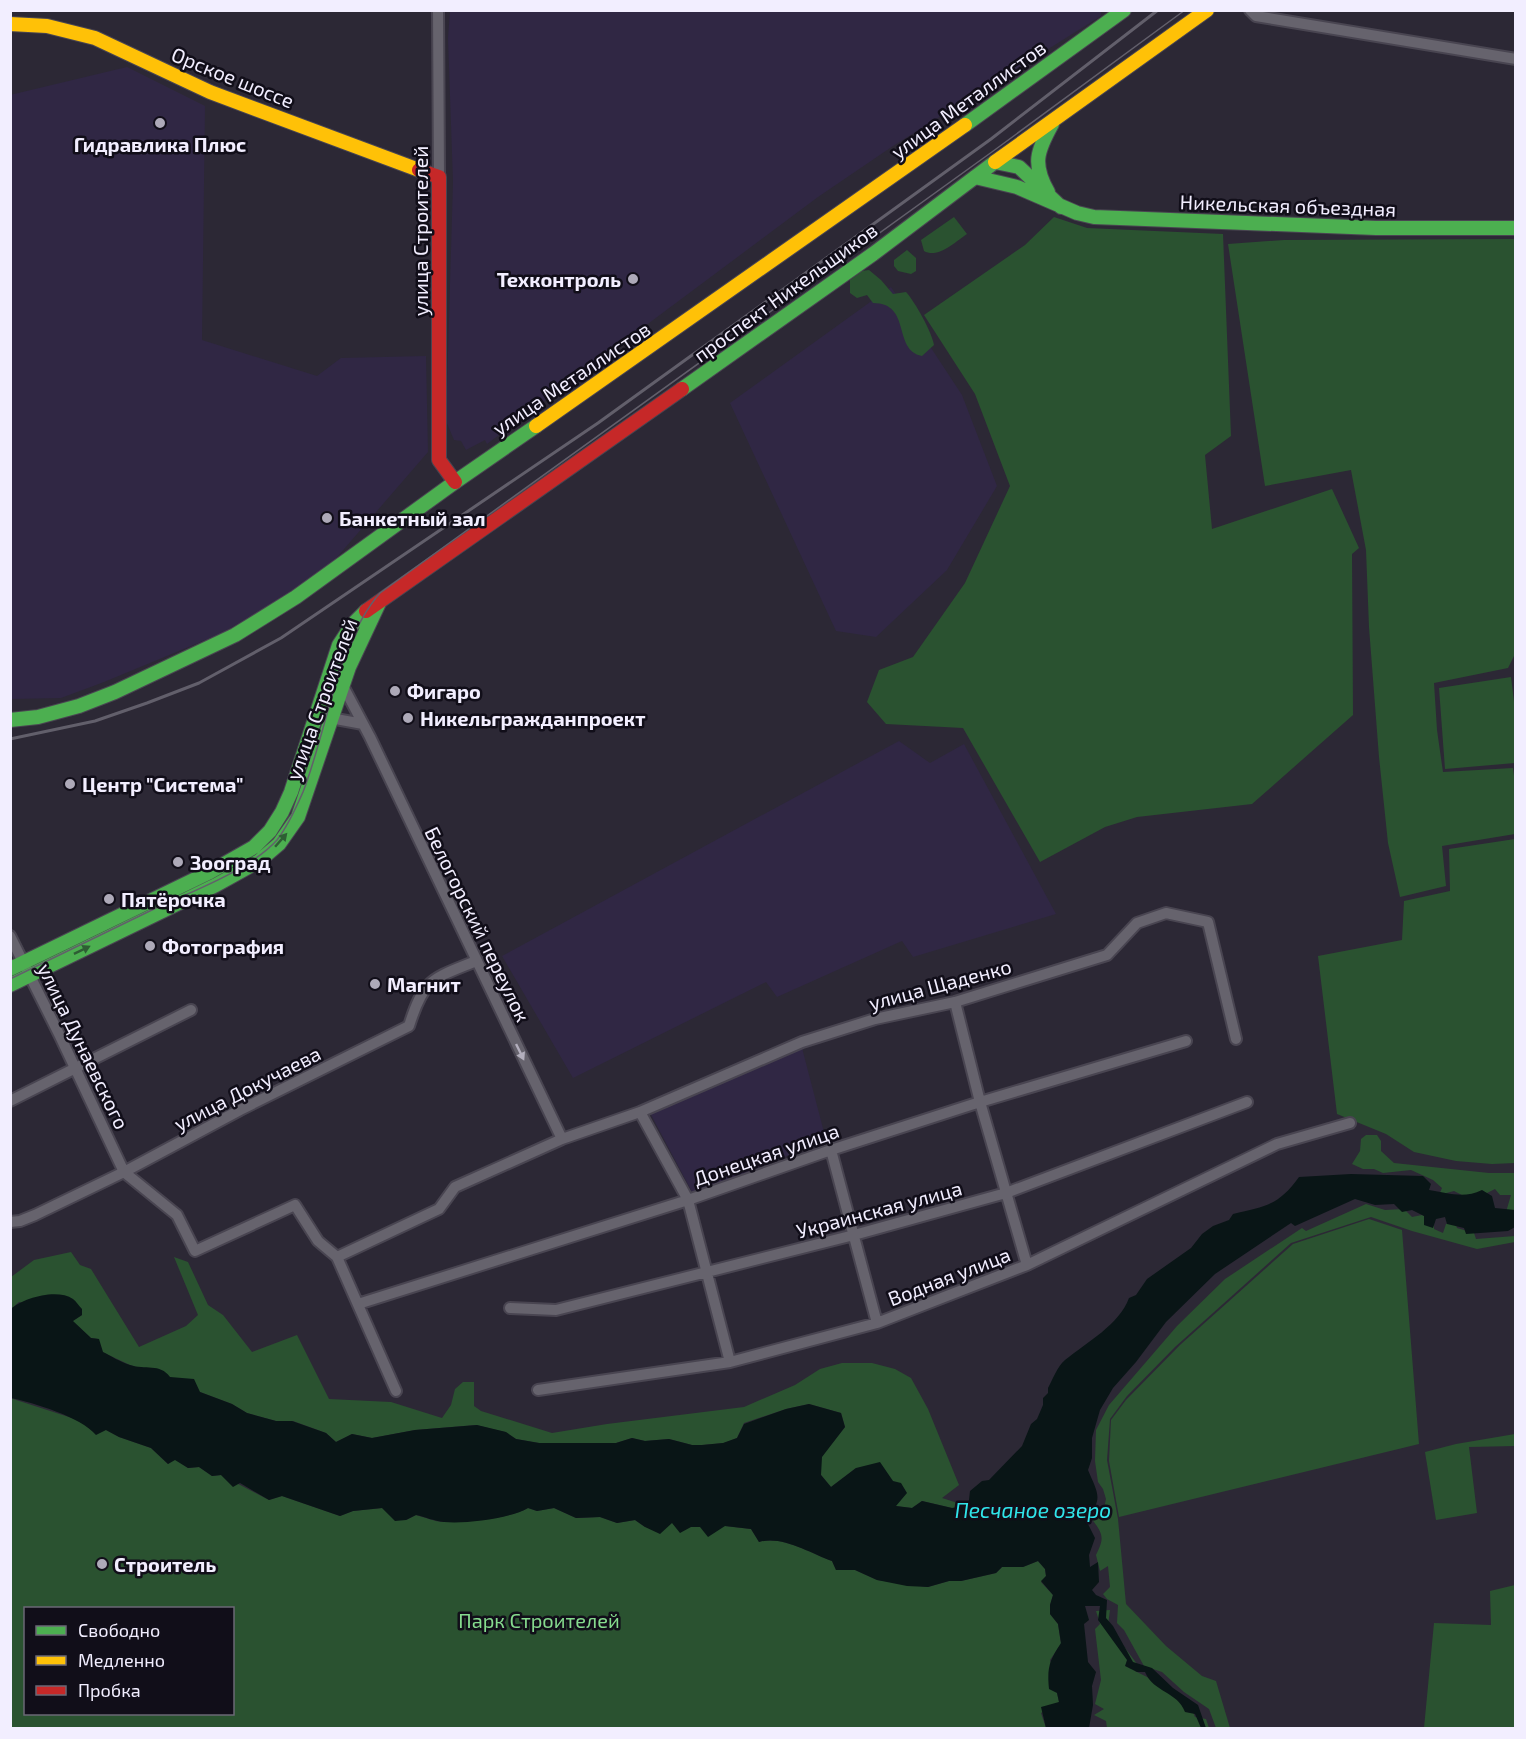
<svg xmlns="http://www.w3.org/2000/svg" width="1526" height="1739" font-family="'Exo 2',sans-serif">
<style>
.built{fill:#302744}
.green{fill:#2a5230;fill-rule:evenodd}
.water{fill:#091516}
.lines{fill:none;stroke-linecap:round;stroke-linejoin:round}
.street-casing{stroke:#494551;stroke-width:14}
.fast-casing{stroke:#494551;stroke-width:16}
.slow-casing{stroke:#494551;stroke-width:16}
.jam-casing{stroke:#494551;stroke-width:16}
.street{stroke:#66636d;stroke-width:10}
.fast{stroke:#4caf50;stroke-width:14}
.slow{stroke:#ffc107;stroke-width:14}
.jam{stroke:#c62828;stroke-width:14}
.tram{stroke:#625f6b;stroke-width:1.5}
.rail{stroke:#625f6b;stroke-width:3}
.oneway{fill:#2e5e34}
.oneway2{fill:#b3afbd}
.poi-dot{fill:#ada9b8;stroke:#110e19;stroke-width:2}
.labels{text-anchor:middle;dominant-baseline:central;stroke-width:5;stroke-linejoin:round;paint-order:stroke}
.street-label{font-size:20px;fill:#f2eeff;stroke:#110e19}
.poi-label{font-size:20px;font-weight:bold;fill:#f2eeff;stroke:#110e19;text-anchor:start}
.park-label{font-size:20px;fill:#86db8e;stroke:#110e19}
.water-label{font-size:21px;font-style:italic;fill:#30e4ea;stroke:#110e19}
</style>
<rect width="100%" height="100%" fill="#2c2835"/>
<path class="built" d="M450,11H1101V16L893,146L818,197L487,444L485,440L466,450L461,441L454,440L446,421L453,182L448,38Z
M127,67L205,106L202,340L317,376L341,358L426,356L428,452L332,563L280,600L220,634L104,682L61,698L11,699L10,95Z
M891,287L962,395L997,486L947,570L876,637L836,631L730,403Z
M899,741L930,763L964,744L1056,914L913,957L902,941L777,997L766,982L573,1078L502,956Z
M801,1044L826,1140L693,1194L649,1111Z"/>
<path class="green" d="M954,217L967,234C955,242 938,259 924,251L921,240Z
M1054,217L1087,228L1223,234L1231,436L1205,455L1212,529L1332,489L1359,548L1352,554L1353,715L1252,804L1137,817L1105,827L1040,862L963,728L886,724L867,702L879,670L913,657L965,583L1010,486L975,394L924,315L1025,245Z
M1515,239V654L1508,668L1434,683L1437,730L1443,772L1513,768L1516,791L1515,834L1442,846L1446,886L1400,897L1388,843L1379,757L1369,627L1366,550L1351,470L1265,486L1228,244L1284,240Z
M907,250L916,258V271L911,274L898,271L894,266V260Z
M869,270L881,280L893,294L906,292C915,302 932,332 934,345L922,356C892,350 912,303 873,303L867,295L857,298L850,293V280L861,271Z
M1511,677L1516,718L1515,763L1445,769L1439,688Z
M1515,839V1163L1492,1164L1456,1161L1414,1152L1386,1134L1337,1114L1318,956L1402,940L1404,901L1450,891L1449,849Z
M1366,1135H1377L1381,1141V1151L1394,1163L1489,1173H1515V1213L1506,1212L1511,1195H1500L1495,1189L1481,1196L1466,1197L1454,1191L1439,1195L1442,1188L1433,1180L1411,1170L1383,1173L1374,1169H1363L1352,1164L1360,1151L1361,1139Z
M1366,1204L1385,1210L1404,1209L1412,1217L1422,1215L1434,1221V1229L1443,1233L1446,1224L1455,1222L1457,1228L1474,1233L1476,1239L1515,1236V1242L1477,1249L1412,1231L1371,1217L1291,1243L1175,1347L1127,1396L1110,1419L1107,1460L1118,1519L1126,1604L1166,1646L1202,1676L1216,1681L1230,1728H1216L1209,1709L1184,1692L1162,1672L1144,1666L1124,1630L1117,1623L1118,1605L1107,1599L1103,1594L1110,1587L1108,1566L1100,1571L1096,1555C1105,1537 1103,1534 1091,1518L1100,1515L1104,1508L1106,1499L1103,1489L1098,1482L1095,1461L1096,1430L1109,1405L1177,1326L1225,1279L1302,1228L1306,1231Z
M1369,1219L1402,1230L1419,1444L1119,1517L1109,1461L1111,1420L1126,1400L1180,1345L1293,1244Z
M71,1252L80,1265L91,1269L139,1347L186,1326L198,1315L174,1257L188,1262L208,1305L223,1315L252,1352L297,1335L329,1399L391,1402L442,1418L451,1405L455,1389L463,1382H474V1406L481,1411L552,1433L607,1424L744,1407L795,1385L820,1369L842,1363H872L895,1369L911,1378L928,1409L959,1485L942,1498L967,1506L952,1508L922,1501L912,1508L895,1506L893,1481L856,1468L831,1487L821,1475V1457L845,1427L841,1413L809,1404L786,1409L744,1423L737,1438L724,1443L702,1445H692L669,1439L645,1441L632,1438L616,1443H539L516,1439L505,1432L476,1425L415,1430L372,1438L352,1434L336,1442L326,1433L293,1421H276L247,1413L232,1404L200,1392L170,1377L130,1365L102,1352L98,1339L91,1338L72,1321L82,1315L19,1302L11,1309V1277L34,1260Z
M10,1398L75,1419L89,1427L106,1430L119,1437L151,1448L168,1464L175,1459L188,1468L199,1467L212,1476L221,1475L269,1500L282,1496L340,1516L353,1511L382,1508L406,1520L416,1515C424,1517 435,1522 444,1522C466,1522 509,1519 528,1508L537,1511L554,1508L576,1518L600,1517L617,1523L635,1520L645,1527L672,1522L691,1527L725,1526L751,1529L759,1542C782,1535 810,1553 832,1561L836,1570H855L877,1580L928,1587L949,1581H961L996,1573L1002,1567H1023L1038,1561L1045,1569L1046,1576L1041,1582L1053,1595L1050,1605V1614L1058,1624L1061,1644L1050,1660L1059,1702L1041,1713L1046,1728H11ZM26,1608H232V1714H26Z
M1515,1434V1446L1469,1447L1477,1513L1436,1520L1425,1452L1456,1444Z
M1515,1585V1728H1424L1434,1623L1491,1625L1490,1591Z
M1110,1610L1108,1625L1137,1664L1135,1671L1147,1677L1191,1707L1195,1717L1206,1719L1209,1728H1107L1106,1721L1094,1715L1104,1709L1095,1704L1101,1680L1095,1629L1100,1624L1096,1611Z"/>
<path class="water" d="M1351,1174L1423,1176L1431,1184L1429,1190C1448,1193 1464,1199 1482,1190L1492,1196L1495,1208L1515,1210V1227L1508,1231L1466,1234L1464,1228L1447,1224L1445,1217L1436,1219L1433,1228L1424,1225V1216L1412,1210L1402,1212L1394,1204L1375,1205L1355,1199L1295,1226L1291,1223L1215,1274L1166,1322L1136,1362L1113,1388L1100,1410L1092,1438V1458L1088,1470C1097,1492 1105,1500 1085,1518L1095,1538L1089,1555L1090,1567L1098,1562L1099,1582L1092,1590L1096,1595L1107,1600L1106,1618L1113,1626L1133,1662L1152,1668L1173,1688L1198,1705L1206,1728H1201L1195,1714L1185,1712C1177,1691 1154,1693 1145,1672H1137L1125,1666L1127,1660L1098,1620L1100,1606H1085L1089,1620L1084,1624L1088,1662L1096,1672L1092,1686L1093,1705L1089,1728H1046L1041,1707L1059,1702L1057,1693L1049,1689C1047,1668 1049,1661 1061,1643L1058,1624L1050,1614V1605L1053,1595L1041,1581L1046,1576L1045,1569L1038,1561L1023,1567H1002L996,1573L961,1581H949L928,1587L907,1586L877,1580L855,1570H836L832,1561C810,1553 782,1535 759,1542L751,1529L725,1526L708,1537L700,1527H691L680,1533L672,1523L660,1534L645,1527L635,1520L617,1523L600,1517L576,1518L554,1508L537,1511L528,1508C509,1519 465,1524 444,1522C434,1521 425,1517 416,1515L406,1520L395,1521L382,1508L353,1511L340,1516L282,1496L269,1500L240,1483L233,1487L221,1475L212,1476L199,1467L188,1468L175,1460L168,1464L151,1448L119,1437L106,1430L96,1435C81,1417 34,1403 11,1398V1309C23,1298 57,1288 73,1299C76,1301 79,1306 82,1309V1315L73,1321L91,1338L99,1339L103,1352C111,1356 120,1362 130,1365C145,1370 160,1363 170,1377L194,1379L200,1392L232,1404L247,1413L276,1421H292L326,1433L336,1442L352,1434L372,1438L415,1430L477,1425L506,1432L516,1439L539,1443H616L632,1438L645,1441L669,1439L692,1445H702L723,1443L737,1438L744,1424L786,1409L809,1404L841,1413L845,1427L822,1457L821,1475L831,1487L856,1468L880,1462L893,1481L901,1483L907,1493L896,1506L912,1508L922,1501L952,1508L967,1506L969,1500L970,1491L982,1481L989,1480L1022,1446L1031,1424L1037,1419L1043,1405V1398L1048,1393V1388C1053,1379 1057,1367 1065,1360C1087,1342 1119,1325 1129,1298L1136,1295L1147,1279L1191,1248L1202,1234L1213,1226L1229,1220L1233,1214C1265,1207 1279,1205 1299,1177Z"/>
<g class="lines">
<g class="street-casing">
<path id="street" d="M438,10L439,177
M1250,10L1256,16L1516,59
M342,684L370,737L562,1139
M325,717L363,724
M10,936L60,1036L124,1172L177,1215L195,1251L295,1205L318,1241L337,1257L439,1209L455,1187L562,1139L640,1112L802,1042L875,1019L955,1002L1107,955L1137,923L1166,913L1208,922L1236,1039
M955,1002L980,1102L1027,1265
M10,1101L191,1010
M640,1112L688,1200L730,1362
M831,1150L877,1323
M10,1222L20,1221L35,1215L124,1172L240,1110L409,1026C424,978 432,979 476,961
M337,1257L396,1391
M358,1304L688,1200L831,1150L980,1102L1186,1041
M510,1308L556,1310L854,1235L1006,1193L1247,1102
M538,1390L730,1362L877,1323L1027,1265L1277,1144L1350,1123"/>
</g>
<g class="fast-casing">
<path id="fast" d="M965,125L1124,10
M975,177L1017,187L1077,213L1094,217L1376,228H1516
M1048,192C1032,164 1037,151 1052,124
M682,389L873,254L995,162L1019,167L1061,207
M10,720L38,717L79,706L115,692L235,635L296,597L455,482L536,426
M10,969L210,872L254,847L270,831L282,812L291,792L339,645L352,625L366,611
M10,985L216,885L259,861L279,844L298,817L349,667L379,603"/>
</g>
<g class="slow-casing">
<path id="slow" d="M10,24L47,26L95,38L210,92L419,170
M995,162L1207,10
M536,426L965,125"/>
</g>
<g class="jam-casing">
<path id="jam" d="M419,170L439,177V460L455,482
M366,611L682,389"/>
</g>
<use href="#street" class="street"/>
<use href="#fast" class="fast"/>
<use href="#slow" class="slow"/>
<use href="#jam" class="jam"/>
<path class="tram" d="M10,979C60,955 109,931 158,907C194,891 251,869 277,840C288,826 296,808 303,792C327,731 337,642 380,593L996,149L1185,10"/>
<path class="rail" d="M10,739L95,721L147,703L199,683L281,638L598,423L991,139L1158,10"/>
</g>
<defs><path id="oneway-solid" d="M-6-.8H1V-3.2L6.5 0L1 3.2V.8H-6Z" transform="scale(1.5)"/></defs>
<g class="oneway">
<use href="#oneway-solid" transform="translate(281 840) rotate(-49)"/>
<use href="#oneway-solid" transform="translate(82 950) rotate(-26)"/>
</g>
<use class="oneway2" href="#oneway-solid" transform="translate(520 1052) rotate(64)"/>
<g class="poi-dot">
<circle cx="160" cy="123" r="6"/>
<circle cx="633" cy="279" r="6"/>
<circle cx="327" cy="518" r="6"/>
<circle cx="395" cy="691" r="6"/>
<circle cx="408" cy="718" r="6"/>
<circle cx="70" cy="784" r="6"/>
<circle cx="178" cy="862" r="6"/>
<circle cx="109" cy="899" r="6"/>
<circle cx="150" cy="946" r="6"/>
<circle cx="375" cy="984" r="6"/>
<circle cx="102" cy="1564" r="6"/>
</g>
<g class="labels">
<g class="street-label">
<text transform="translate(233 77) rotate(22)">Орское шоссе</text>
<text transform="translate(968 99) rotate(-36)">улица Металлистов</text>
<text transform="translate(1288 205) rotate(2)">Никельская объездная</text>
<text transform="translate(420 231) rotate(-90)">улица Строителей</text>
<text transform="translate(785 292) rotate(-36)">проспект Никельщиков</text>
<text transform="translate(571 378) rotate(-34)">улица Металлистов</text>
<text transform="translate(321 699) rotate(-70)">улица Строителей</text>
<text transform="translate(478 924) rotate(64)">Белогорский переулок</text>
<text transform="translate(940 984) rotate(-15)">улица Щаденко</text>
<text transform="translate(84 1046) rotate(64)">улица Дунаевского</text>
<text transform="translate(247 1088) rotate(-27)">улица Докучаева</text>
<text transform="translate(766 1154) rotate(-19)">Донецкая улица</text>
<text transform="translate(879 1209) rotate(-15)">Украинская улица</text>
<text transform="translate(949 1276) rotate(-21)">Водная улица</text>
</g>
<g class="poi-label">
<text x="160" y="144" text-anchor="middle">Гидравлика Плюс</text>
<text x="621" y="279" text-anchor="end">Техконтроль</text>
<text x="339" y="518">Банкетный зал</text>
<text x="407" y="691">Фигаро</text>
<text x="420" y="718">Никельгражданпроект</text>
<text x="82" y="784">Центр "Система"</text>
<text x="190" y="862">Зооград</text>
<text x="121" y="899">Пятёрочка</text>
<text x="162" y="946">Фотография</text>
<text x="387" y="984">Магнит</text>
<text x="114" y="1564">Строитель</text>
</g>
<g class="park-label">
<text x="539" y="1620">Парк Строителей</text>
</g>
<g class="water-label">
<text x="1033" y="1509">Песчаное озеро</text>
</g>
</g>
<rect width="1526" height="1739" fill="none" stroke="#f2eeff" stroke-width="24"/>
<rect x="24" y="1607" width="210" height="108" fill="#110e19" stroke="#6b6875" stroke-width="1.5"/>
<rect x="36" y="1626" width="30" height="9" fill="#4caf50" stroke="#6b6875" stroke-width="1.5"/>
<text x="78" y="1637" font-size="18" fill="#f2eeff">Свободно</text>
<rect x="36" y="1656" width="30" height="9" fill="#ffc107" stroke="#6b6875" stroke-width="1.5"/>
<text x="78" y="1667" font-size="18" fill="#f2eeff">Медленно</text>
<rect x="36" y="1686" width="30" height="9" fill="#c62828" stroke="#6b6875" stroke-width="1.5"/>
<text x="78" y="1697" font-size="18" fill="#f2eeff">Пробка</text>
</svg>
